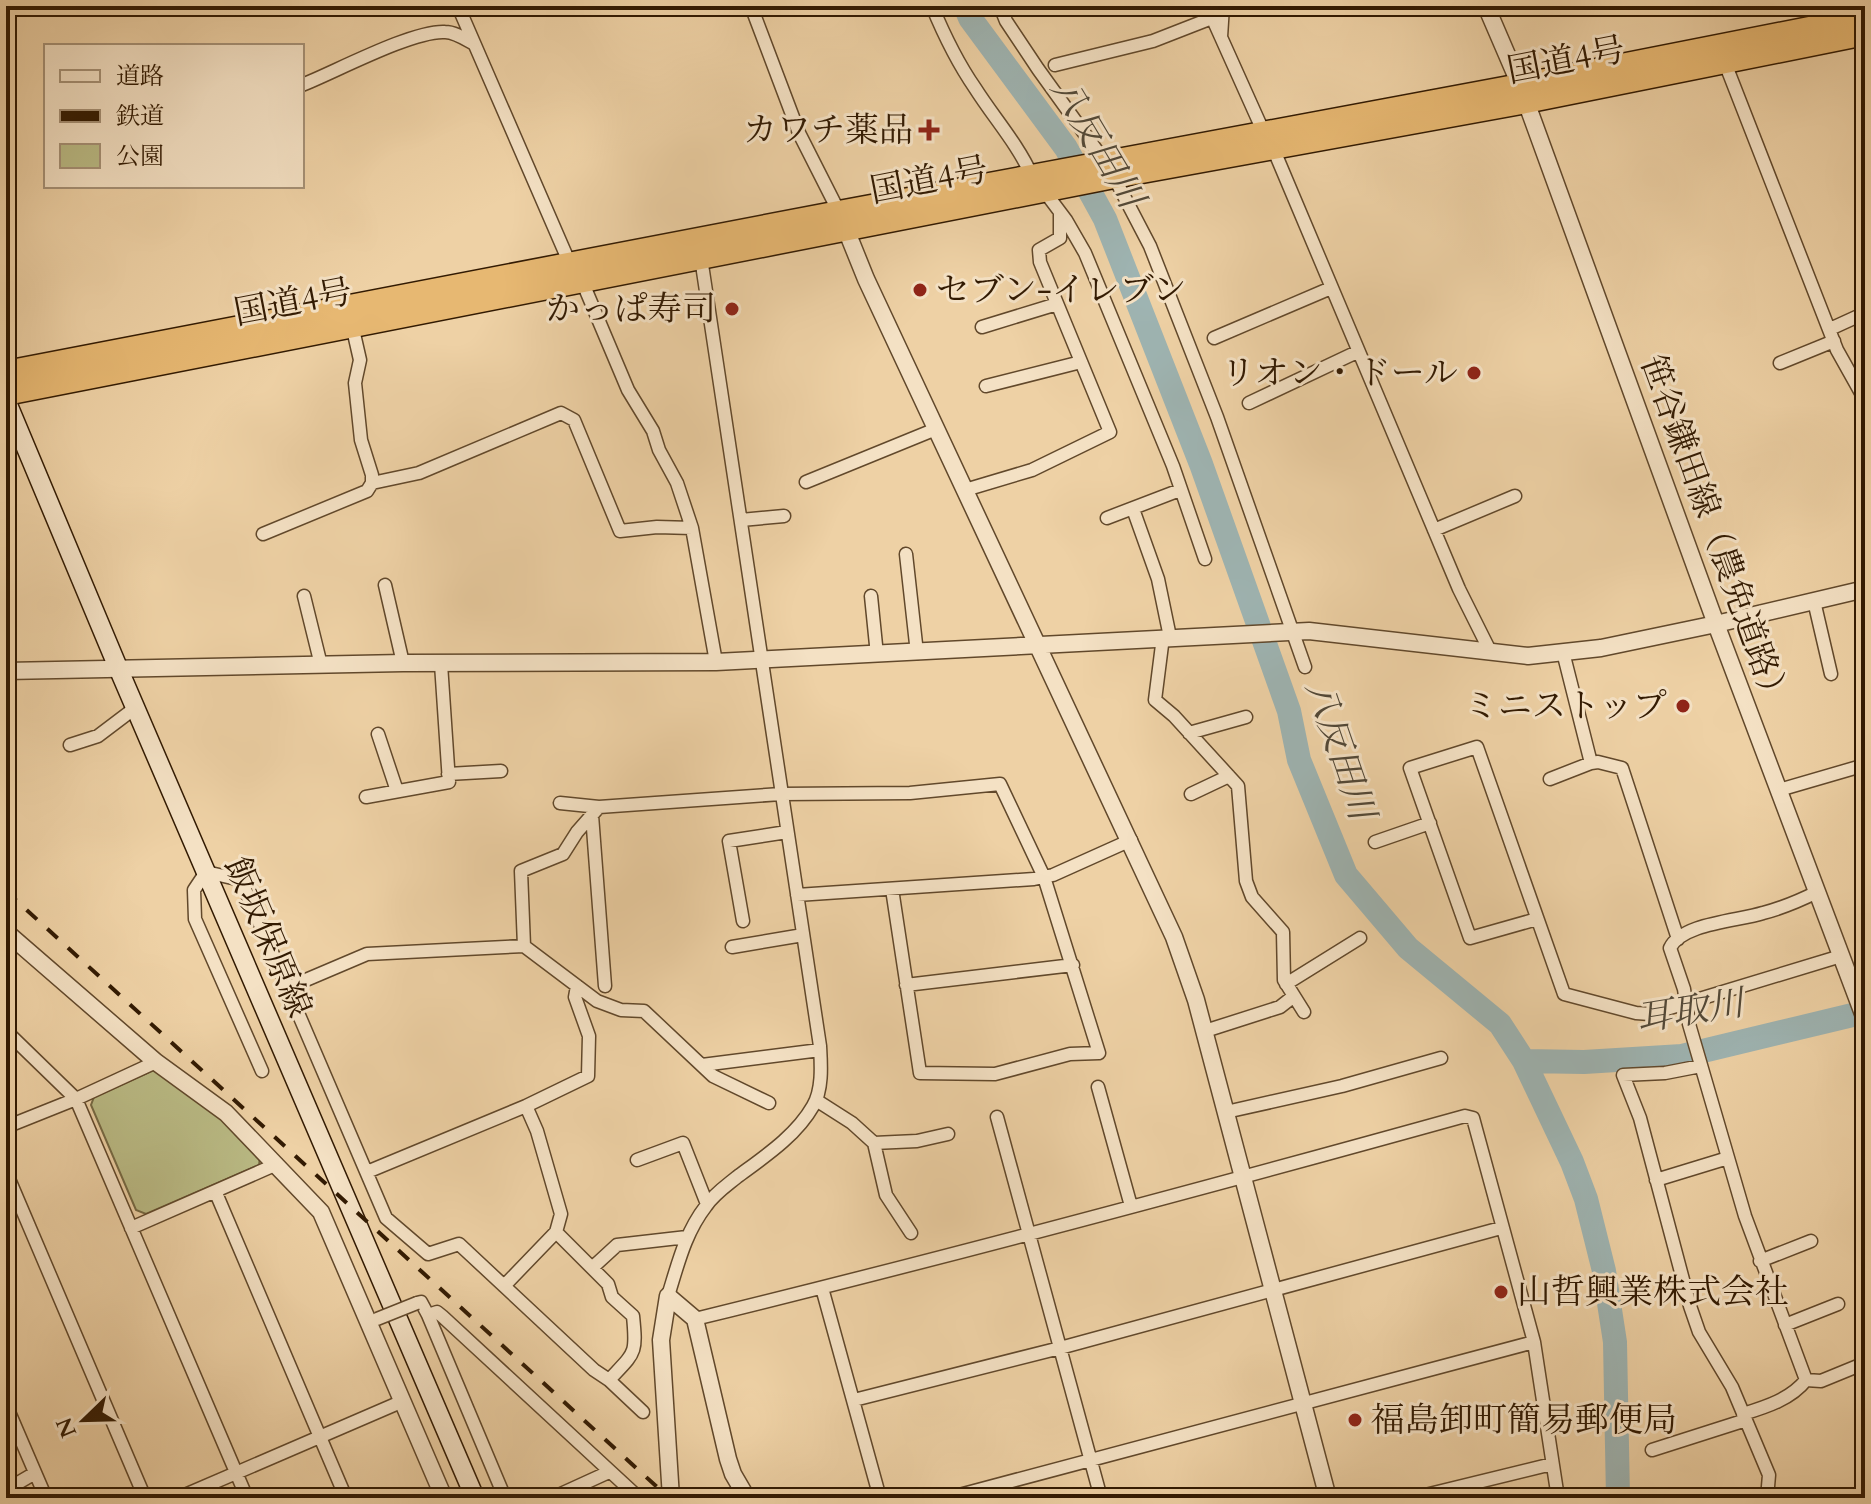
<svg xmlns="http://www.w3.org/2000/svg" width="1871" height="1504" font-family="Cardo,'Noto Serif JP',serif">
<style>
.green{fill:#babb85;stroke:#766a44;stroke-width:2}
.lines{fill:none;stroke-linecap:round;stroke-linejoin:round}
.river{stroke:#9eb4b2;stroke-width:24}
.minor-casing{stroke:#61482b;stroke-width:15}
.tertiary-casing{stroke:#61482b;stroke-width:19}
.secondary-casing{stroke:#321a02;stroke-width:21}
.trunk-casing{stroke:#321a02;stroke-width:25}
.minor{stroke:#f4e1c4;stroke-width:12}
.tertiary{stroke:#f4e1c4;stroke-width:16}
.secondary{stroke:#f4e1c4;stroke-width:18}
.trunk{stroke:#e7b872;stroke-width:22}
.rail{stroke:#321a02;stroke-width:4;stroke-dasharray:14 14;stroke-linecap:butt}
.minor-bridge-casing{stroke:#61482b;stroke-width:15;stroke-linecap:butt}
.minor-bridge{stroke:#f4e1c4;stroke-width:12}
.poi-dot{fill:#8f2418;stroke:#f4e1c4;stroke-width:3}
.labels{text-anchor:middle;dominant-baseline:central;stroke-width:6;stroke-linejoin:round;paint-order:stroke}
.street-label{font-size:34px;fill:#321a02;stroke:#f4e1c4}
.poi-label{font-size:34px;fill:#321a02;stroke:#f4e1c4;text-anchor:end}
.water-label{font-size:36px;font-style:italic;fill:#524837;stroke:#f4e1c4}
</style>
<rect width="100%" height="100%" fill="#eed1a5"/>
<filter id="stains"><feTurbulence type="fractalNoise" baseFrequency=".0025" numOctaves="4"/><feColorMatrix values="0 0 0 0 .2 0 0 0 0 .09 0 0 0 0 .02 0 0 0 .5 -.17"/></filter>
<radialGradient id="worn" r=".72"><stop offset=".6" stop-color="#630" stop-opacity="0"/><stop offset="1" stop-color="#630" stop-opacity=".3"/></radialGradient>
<path class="green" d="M156,1069L228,1123L260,1157L259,1165L146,1214L136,1210L91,1105L94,1097Z"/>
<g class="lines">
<path class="river" d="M965,6L970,18L1066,148L1105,219L1201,464L1289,711L1299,760L1346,875L1408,948L1500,1024L1524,1061L1572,1162L1586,1199L1604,1271L1615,1342L1618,1498
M1524,1061L1584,1062L1682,1056L1865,1012"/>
<g class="minor-casing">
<path id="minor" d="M458,6L570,264
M751,6L799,133L839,212
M932,6C944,35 957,62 975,88C994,118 1017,143 1032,176
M1000,6L1006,21L1038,69L1105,162
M1207,6L1264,133
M1221,37L1223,6
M1725,63L1837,350L1865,400
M1055,65L1153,41L1212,18
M302,85C335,72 413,30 445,32C455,32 465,39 474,44
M1273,148L1459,589L1491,653
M1114,177L1150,246L1217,417L1305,667
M1045,192L1066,220L1085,253L1173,466L1205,559
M582,281L628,390L653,431L659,450L677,483L692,528L716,662
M982,327L1057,304
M1830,329L1865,313
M1214,338L1331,288
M1780,363L1834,341
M986,386L1081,362
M1249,403L1357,352
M806,482L936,429
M372,483L419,473L561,413L574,420L620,531L657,527L692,528
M965,490L1032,470L1110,432L1040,262L1039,250L1060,238V213
M1133,509L1158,579L1170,637
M1107,518L1180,490
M741,520L784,516
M1434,530L1515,496
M263,534L367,491L372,483V475L361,440L355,383L360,360L352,325
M906,554L917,653
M385,585L403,663
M304,596L321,665
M871,596L877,655
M1814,601L1831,674
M1163,637L1155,700L1174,716L1238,786L1246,881L1252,897L1283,932L1284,980L1304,1012
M1563,652L1591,763L1598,762L1622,768L1678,939
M1189,733L1246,717
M378,734L397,791
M70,745L98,736L135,708
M448,774L501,771
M1550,779L1591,763
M1779,790L1865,765
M1191,794L1229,776
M366,797L449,782L441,664
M560,803L599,807
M592,815L605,986
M1375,842L1430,823
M797,895L1034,879L1053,875L1131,840
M1537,919L1470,938L1410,768L1477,747L1564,994L1636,1013L1650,1014L1841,956
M743,921L729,841L787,832
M524,946L521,871L563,854L577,832L599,807L781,794L910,793L1000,784L1044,877L1099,1053L1070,1054L995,1074L920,1073L892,889
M732,947L803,935
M1286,984L1360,938
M906,985L1073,965
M287,988L367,954L524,946L597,1001L621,1010L644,1011L713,1076L769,1103
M6,1031L76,1099L247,1498
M1205,1031L1280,1007L1294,996
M702,1065L820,1050
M1701,1066L1665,1073L1623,1075L1640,1118L1690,1306L1699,1332L1732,1387L1769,1475L1767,1498
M262,1071L195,919L194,890L206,872L241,880L386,1218L428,1254L459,1244L594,1370L609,1380C635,1352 637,1355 633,1316L612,1297L608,1284L556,1232
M1098,1087L1131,1206
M816,1100L852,1123L874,1143L917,1141L948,1134
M1226,1112L1342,1086L1441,1058
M997,1117L1101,1498
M6,1127L76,1099L156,1062
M874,1143L886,1195L911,1233
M637,1160L683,1143L707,1204
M6,1172L145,1498
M367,1172L526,1106L588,1076L589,1036L575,997L577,986
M1656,1180L1728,1158
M216,1193L346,1498
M131,1228L277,1164
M1760,1261L1811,1241
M592,1268L617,1245L687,1237
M504,1286L556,1232L561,1214L537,1131L526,1106
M822,1288L880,1498
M668,1296C678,1264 685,1233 706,1206C714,1194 726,1186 737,1177C764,1157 796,1136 813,1106C823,1089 821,1064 820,1046L701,258
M417,1303L421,1302L428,1315L437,1312L442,1316L639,1498
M428,1315L505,1498
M695,1319C953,1256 1209,1187 1465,1116L1473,1118L1534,1342L1558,1498
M1785,1325L1838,1304
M609,1380L643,1412
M1806,1380L1821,1381L1865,1363
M854,1400L1060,1348L1501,1228
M6,1405L46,1498
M1743,1414C1766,1407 1791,1399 1806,1380L1745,1216L1689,1024L1684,989L1670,948C1682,923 1738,921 1763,913C1782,908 1799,901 1817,892
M1652,1450L1746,1420
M6,1490L35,1473
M178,1498L403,1401
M552,1498L609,1472
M948,1498L1534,1342
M1413,1498L1552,1464"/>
</g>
<g class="tertiary-casing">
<path id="tertiary" d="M1486,6L1520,85L1716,624L1865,1019
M843,222L866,279L1174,937L1196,1000L1328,1498
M6,671L403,663L716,662L1309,631L1528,656L1601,648L1716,624L1865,589
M6,932L156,1062L226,1113L321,1212L444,1498
M671,1498L661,1340L668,1296L695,1319L728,1459L733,1474L747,1498"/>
</g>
<g class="secondary-casing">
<path id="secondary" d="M6,400L119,670L475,1498"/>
</g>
<g class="trunk-casing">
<path id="trunk" d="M6,372L839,212L1520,85L1865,17
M6,394L1114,177L1526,102L1865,34"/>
</g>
<use href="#minor" class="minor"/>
<use href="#tertiary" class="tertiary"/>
<use href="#secondary" class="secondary"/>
<use href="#trunk" class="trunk"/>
<path class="rail" d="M6,891L669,1498"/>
<g class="minor-bridge-casing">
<path id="minor-bridge" d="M377,1319L417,1303"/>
</g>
<use href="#minor-bridge" class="minor-bridge"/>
</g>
<g class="poi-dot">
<path d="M925 118h8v8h8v8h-8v8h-8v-8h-8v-8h8z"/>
<circle cx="920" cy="290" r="8"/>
<circle cx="732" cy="309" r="8"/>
<circle cx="1474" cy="373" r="8"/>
<circle cx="1683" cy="706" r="8"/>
<circle cx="1501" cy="1292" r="8"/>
<circle cx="1355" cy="1420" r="8"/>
</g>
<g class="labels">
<g class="street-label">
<text transform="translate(1566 60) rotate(-11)">国道4号</text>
<text transform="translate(929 180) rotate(-11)">国道4号</text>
<text transform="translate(293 302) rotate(-11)">国道4号</text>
<text transform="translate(1715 532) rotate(70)">笹谷鎌田線（農免道路）</text>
<text transform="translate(268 937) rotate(67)">飯坂保原線</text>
</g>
<g class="poi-label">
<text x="913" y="130">カワチ薬品</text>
<text x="936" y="290" text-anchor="start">セブン-イレブン</text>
<text x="716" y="309">かっぱ寿司</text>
<text x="1458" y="373">リオン・ドール</text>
<text x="1667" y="706">ミニストップ</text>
<text x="1517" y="1292" text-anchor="start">山哲興業株式会社</text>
<text x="1371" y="1420" text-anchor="start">福島卸町簡易郵便局</text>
</g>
<g class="water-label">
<text transform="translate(1097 143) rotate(59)">八反田川</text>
<text transform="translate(1340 750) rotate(71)">八反田川</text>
<text transform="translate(1690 1011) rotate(-9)">耳取川</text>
</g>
</g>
<rect width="1871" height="1504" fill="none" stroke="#eed1a5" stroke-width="32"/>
<rect x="8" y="8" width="1855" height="1488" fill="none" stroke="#321a02" stroke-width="4"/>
<rect x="16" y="16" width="1839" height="1472" fill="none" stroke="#321a02" stroke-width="2"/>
<rect x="44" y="44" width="260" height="144" fill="#f4e1c4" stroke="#a69176" stroke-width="2"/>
<rect x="60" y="70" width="40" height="12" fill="#f4e1c4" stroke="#a69176" stroke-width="2"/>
<text x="116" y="84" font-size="24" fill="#321a02">道路</text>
<rect x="60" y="110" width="40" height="12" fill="#321a02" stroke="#a69176" stroke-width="2"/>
<text x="116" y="124" font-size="24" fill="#321a02">鉄道</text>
<rect x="60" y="144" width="40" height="24" fill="#babb85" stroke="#a69176" stroke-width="2"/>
<text x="116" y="164" font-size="24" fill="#321a02">公園</text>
<g transform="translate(84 1420) rotate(247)" stroke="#f4e1c4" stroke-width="6" paint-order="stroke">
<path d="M0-6L14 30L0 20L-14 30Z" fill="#321a02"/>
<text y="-12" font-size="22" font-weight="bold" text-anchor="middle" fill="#321a02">N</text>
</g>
<rect width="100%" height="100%" filter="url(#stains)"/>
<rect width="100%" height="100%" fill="url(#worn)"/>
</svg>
